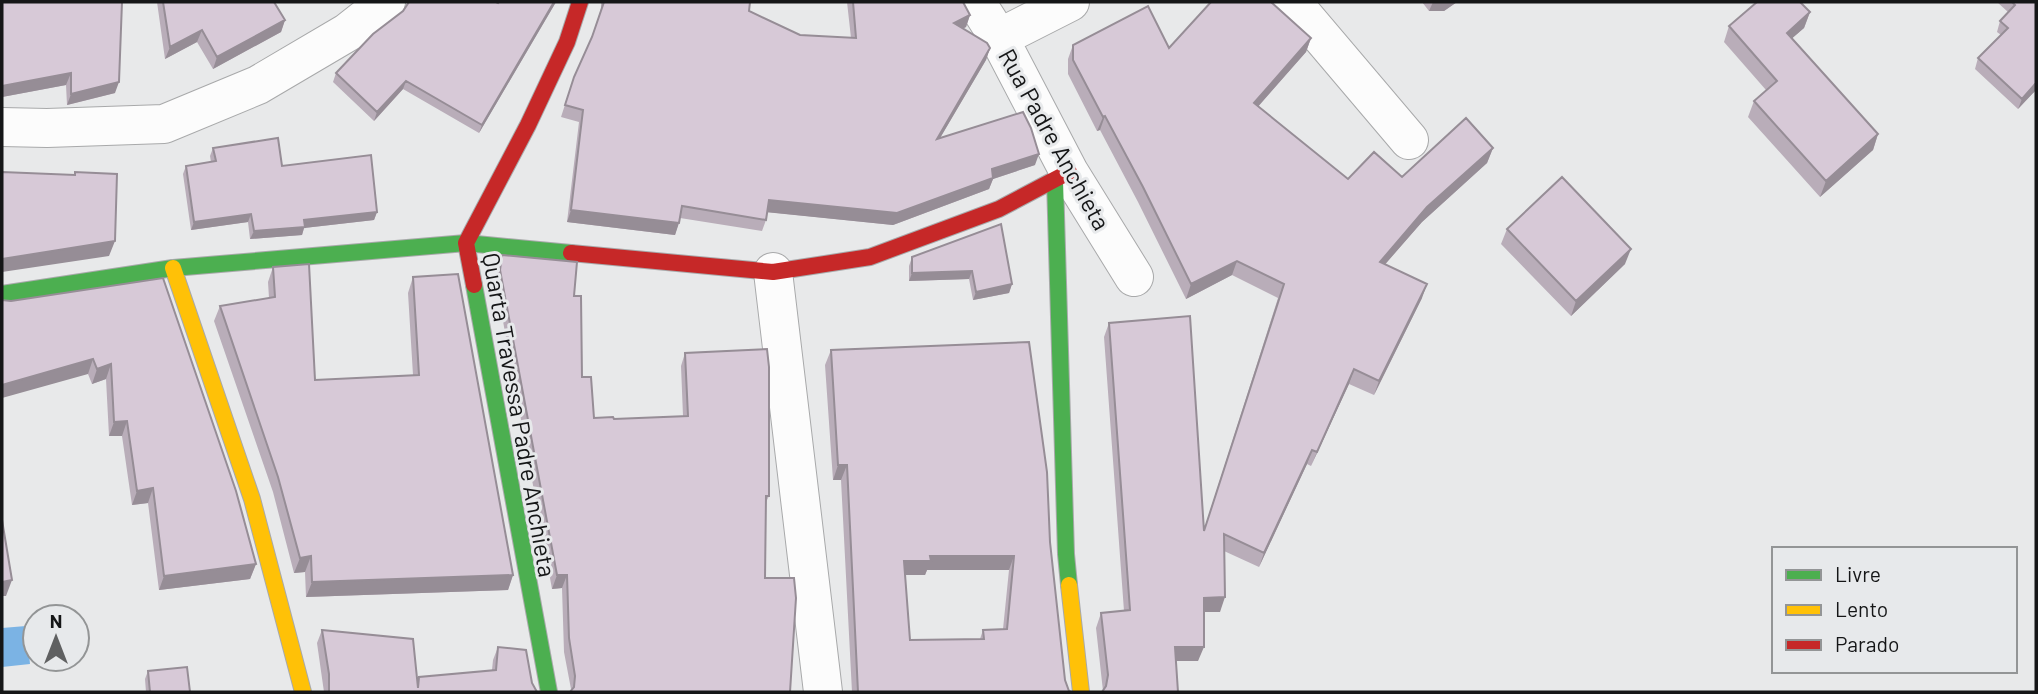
<svg xmlns="http://www.w3.org/2000/svg" width="2038" height="694" font-family="Barlow,sans-serif">
<style>
.water{fill:#7bb3e4}
.lines{fill:none;stroke-linecap:round;stroke-linejoin:round}
.street-casing{stroke:#a8a9aa;stroke-width:40}
.fast-casing{stroke:#a8a9aa;stroke-width:18}
.slow-casing{stroke:#a8a9aa;stroke-width:18}
.jam-casing{stroke:#a8a9aa;stroke-width:18}
.street{stroke:#fcfcfc;stroke-width:38}
.fast{stroke:#4caf50;stroke-width:16}
.slow{stroke:#ffc107;stroke-width:16}
.jam{stroke:#c62828;stroke-width:16}
.wall{fill:#b9adb9;fill-rule:evenodd}
.shaded-wall{fill:#968d96}
.building{fill:#d7c9d7;stroke:#968d96;stroke-width:2;fill-rule:evenodd}
.labels{text-anchor:middle;dominant-baseline:central;stroke-width:6;stroke-linejoin:round;paint-order:stroke}
.street-label{font-size:24px;fill:#151617;stroke:#e7e9eb}
</style>
<rect width="100%" height="100%" fill="#e8e9ea"/>
<path class="water" d="M26,626L30,664L2,667V628Z"/>
<g class="lines">
<g class="street-casing">
<path id="street" d="M976,2L999,38L1069,172L1134,277
M1292,2L1409,140
M999,38L1070,2
M2,127L47,128L164,124L258,85L348,32L386,2
M773,272L823,692"/>
</g>
<g class="fast-casing">
<path id="fast" d="M1055,181L1066,554L1069,585
M474,285L549,692
M2,294L173,268L466,243L571,253"/>
</g>
<g class="slow-casing">
<path id="slow" d="M173,268L252,499L303,692
M1069,585L1081,692"/>
</g>
<g class="jam-casing">
<path id="jam" d="M571,253L773,272L870,257L999,209L1069,172
M474,285L466,243L528,125L567,42L580,2"/>
</g>
<use href="#street" class="street"/>
<use href="#fast" class="fast"/>
<use href="#slow" class="slow"/>
<use href="#jam" class="jam"/>
</g>
<path class="wall" d="M2,2L115,93L67,105L66,85L2,97Z
M157,2H274L285,20L281,32L213,69L197,42L165,59Z
M408,2H496L498,3L556,2L479,133L403,89L374,121L333,82L336,73L403,11Z
M601,2H750L749,11L800,35L851,38L847,2H963L970,15L966,27L962,29L990,48L986,60L940,138L1035,165L993,179L989,189L893,225L767,212L766,220L762,231L680,218L675,235L567,222L579,122L561,117L574,77L591,40L601,9Z
M1422,2H1457L1444,11H1429Z
M1997,2H2036V90L2018,109L1975,69L1978,58L2001,35L1997,32L2000,21L2008,12Z
M1810,12L1804,28L1792,38L1878,134L1873,150L1820,197L1748,117L1754,101L1766,90L1724,42L1729,26Z
M1311,38L1306,52L1258,106L1348,179L1402,177L1493,148L1487,163L1422,222L1385,264L1422,298L1374,395L1349,384L1311,466L1307,464L1259,567L1224,551L1220,612H1204L1198,661H1176L1103,691L1096,628L1101,613L1124,611L1104,337L1109,323L1204,530L1278,298L1232,275L1186,299L1138,202L1100,130L1097,131L1068,74V59L1073,45L1169,48Z
M213,148L282,166L377,212L374,220L304,228L302,235L250,239L248,222L191,230L183,174L186,166L211,162L210,156Z
M1001,224L1012,284L1009,293L973,300L969,279L909,281V266L912,257Z
M1507,229L1625,264L1571,316L1501,244Z
M502,255L574,296L582,377L594,418L614,419L683,416L681,366L685,353L769,496L766,502L765,578L570,692L571,689L564,652L562,588L552,589L496,283L497,268Z
M273,267L315,380L413,375L408,293L413,277L513,575L508,590L306,597L305,572L294,573L273,492L214,321L220,306L269,298L268,282Z
M163,278L256,564L250,579L159,590L148,503L132,505L122,436H109L106,379L92,384L88,374L11,301Z
M831,350L1050,542L1065,680L1069,691L1071,692H852L841,480H833L825,365ZM927,570H1009L1003,629L983,630L980,639L910,640L905,575H925Z
M322,630L417,682L419,677L492,670L493,660L498,647L532,683L537,692H324L317,643Z
M148,671L190,692H146L145,679Z"/>
<path class="shaded-wall" d="M554,2H556L479,133L482,125Z
M1433,2H1457L1444,11H1429Z
M1810,12L1804,28L1781,48L1787,33Z
M970,15L966,27L950,35L954,23Z
M285,20L281,32L213,69L217,57Z
M202,30L197,42L165,59L170,47Z
M1311,38L1306,52L1249,117L1254,103Z
M990,48L986,60L933,150L937,139Z
M71,73L66,85L2,97V86Z
M406,81L403,89L374,121L377,112Z
M119,82L115,93L67,105L71,94Z
M2036,83V90L2018,109L2022,99Z
M1105,116L1100,130L1097,131L1103,117Z
M1878,134L1873,150L1820,197L1826,181Z
M1493,148L1487,163L1422,222L1375,276L1380,262L1427,207Z
M1039,154L1035,165L993,179L989,189L893,225L765,212L769,200L992,169Z
M571,210L679,223L675,235L567,222Z
M377,212L374,220L304,228L302,235L250,239L254,231L304,220Z
M251,214L248,222L191,230L194,222Z
M115,241L109,256L2,272V259Z
M1631,249L1625,264L1571,316L1576,301Z
M1237,261L1232,275L1186,299L1191,284Z
M972,271L969,279L909,281L912,273Z
M1012,284L1009,293L973,300L976,292Z
M1427,284L1422,298L1374,395L1379,381Z
M93,359L88,374L2,398V385Z
M111,364L106,379L92,384L97,369Z
M1354,369L1349,384L1311,466L1317,452Z
M127,421L122,436H109L114,422Z
M1312,450L1307,464L1259,567L1264,553Z
M838,465H847L841,480H833Z
M153,488L148,503L132,505L137,491Z
M311,556L305,572L294,573L300,558Z
M930,556H1014L1009,570H927L925,575H899L904,561Z
M256,564L250,579L159,590L164,576Z
M513,575L508,590L306,597L312,582Z
M557,575H567L562,588L552,589Z
M12,580L6,596H2V582Z
M1225,597L1220,612H1198L1204,598Z
M1175,647H1204L1198,661H1170Z"/>
<path class="building" d="M2,2H122L119,82L71,94V73L2,86Z
M163,2H274L285,20L217,57L202,30L170,47Z
M409,2H496L498,3L499,2H554L482,125L406,81L377,112L336,73L373,34L403,11Z
M604,2H750L749,11L800,35L856,38L853,2H963L970,15L954,23L987,43L990,48L937,139L1023,112L1031,128L1039,154L992,169L993,178L897,213L769,200L766,220L682,206L679,223L571,210L583,110L565,105L574,77L592,37Z
M1211,2H1271L1311,38L1254,103L1348,179L1374,152L1402,177L1466,118L1493,148L1427,207L1380,262L1427,284L1379,381L1354,369L1317,452L1312,450L1264,553L1224,534L1225,597L1204,598V647H1175L1178,692H1102L1106,686L1108,675L1101,613L1130,610L1109,323L1190,316L1204,531L1284,284L1237,261L1191,284L1143,187L1105,116L1103,117L1073,60V45L1148,6L1169,48Z
M1757,2H1800L1810,12L1787,33L1878,134L1826,181L1754,101L1777,81L1729,26Z
M2012,2H2036V83L2022,99L1978,58L2008,28L2000,21L2015,5Z
M278,138L282,166L371,155L377,212L304,220L305,227L254,231L251,214L194,222L186,166L216,161L213,148Z
M2,172L75,175V172L117,174L115,241L2,259Z
M1562,177L1631,249L1576,301L1507,229Z
M1001,224L1012,284L976,292L972,271L912,273V257Z
M502,255L577,262L574,296H581L582,377H591L594,418L613,417L614,419L688,416L685,353L767,349L769,367V496H766L765,578H794L796,598L790,692H570L574,687L575,676L569,638L567,575H557L500,270Z
M309,264L315,380L419,375L413,277L458,274L513,575L312,582L311,556L300,558L278,477L220,306L275,297L273,267Z
M163,278L236,491L256,564L164,576L153,488L137,491L127,421L114,422L111,364L97,369L93,359L2,385V300L11,301Z
M1029,342L1047,472L1050,542L1065,680L1069,691L1071,692H858L847,465H838L831,350ZM930,556H1014L1007,629L983,630L984,639L910,640L904,561H931Z
M2,520L12,580L2,582Z
M322,630L413,639L418,688L419,677L496,670L498,647L526,650L532,683L537,692H329V674Z
M187,667L190,692H150L148,671Z"/>
<g class="labels">
<g class="street-label">
<text transform="translate(1055 139) rotate(61)">Rua Padre Anchieta</text>
<text transform="translate(520 415) rotate(80)">Quarta Travessa Padre Anchieta</text>
</g>
</g>
<rect width="2038" height="694" fill="none" stroke="#151617" stroke-width="7"/>
<rect x="1772" y="547" width="245" height="126" fill="#e7e9eb" stroke="#939596" stroke-width="2"/>
<rect x="1786" y="570" width="35" height="10" fill="#4caf50" stroke="#939596" stroke-width="2"/>
<text x="1835" y="582" font-size="21" fill="#151617">Livre</text>
<rect x="1786" y="605" width="35" height="10" fill="#ffc107" stroke="#939596" stroke-width="2"/>
<text x="1835" y="617" font-size="21" fill="#151617">Lento</text>
<rect x="1786" y="640" width="35" height="10" fill="#c62828" stroke="#939596" stroke-width="2"/>
<text x="1835" y="652" font-size="21" fill="#151617">Parado</text>
<g transform="translate(56 638)"><circle r="33" fill="#e7e9eb" stroke="#939596" stroke-width="2"/>
<path d="M0-5L12 26L0 18L-12 26Z" fill="#5f6061"/>
<text y="-10" font-size="19" font-weight="bold" text-anchor="middle" fill="#151617">N</text>
</g>
</svg>
